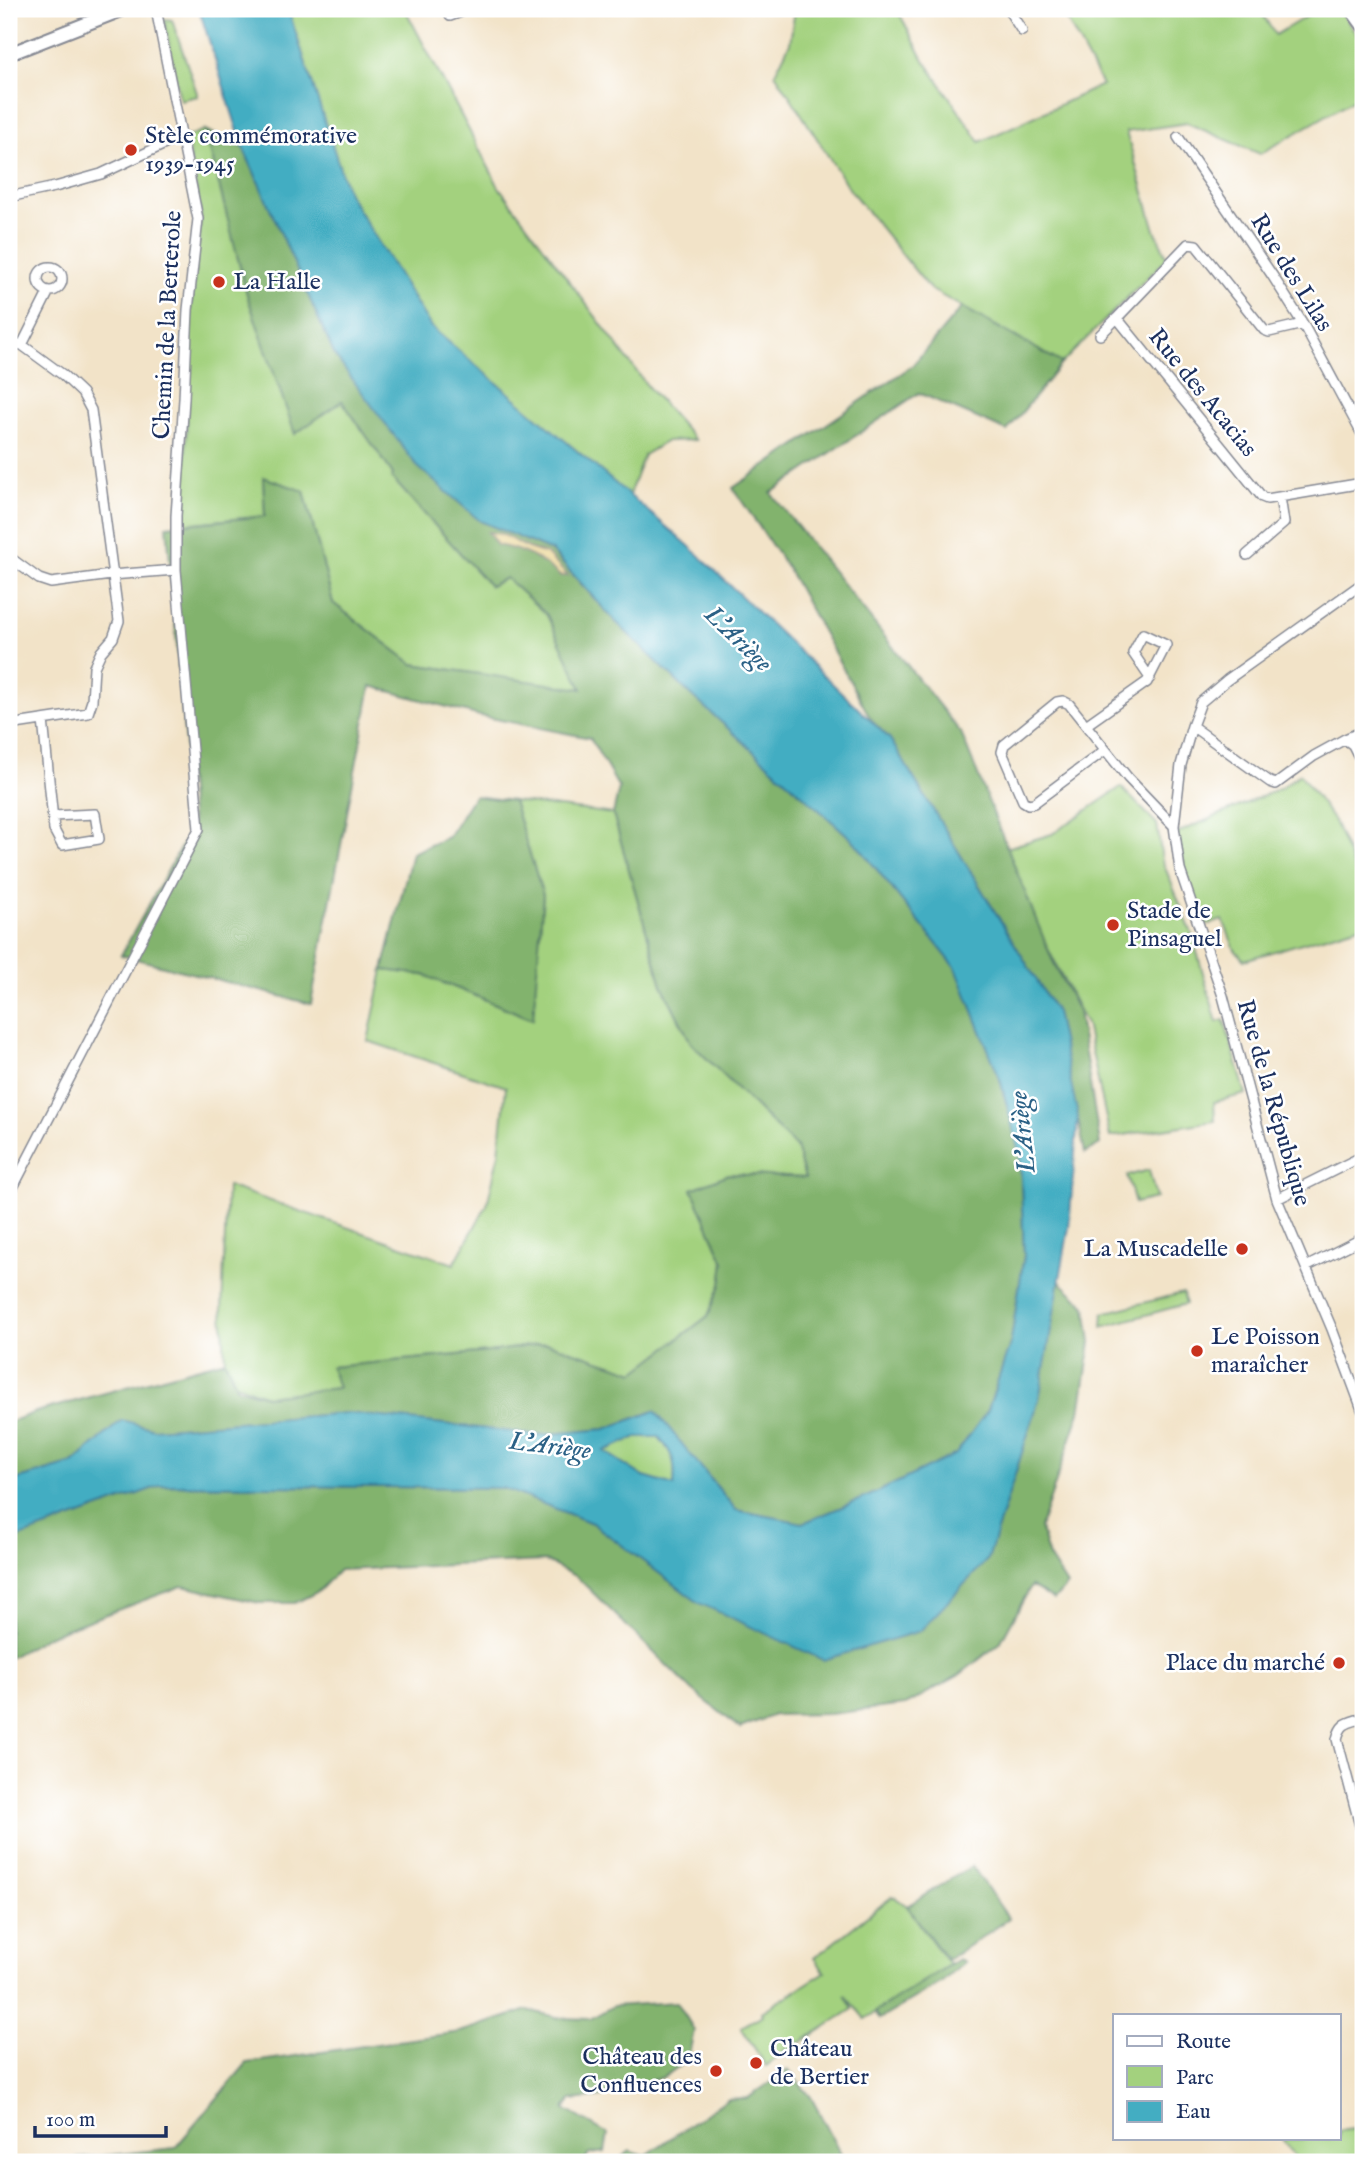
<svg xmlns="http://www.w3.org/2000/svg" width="1372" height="2171" font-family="'IM FELL English',serif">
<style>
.green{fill:#a3d17e;stroke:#5f806e;stroke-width:2}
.forest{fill:#82b36d;stroke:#4e7166;stroke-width:2}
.sand{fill:#eeda9e;stroke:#84847e;stroke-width:2}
.water{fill:#43adc2;stroke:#2f6e90;stroke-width:2;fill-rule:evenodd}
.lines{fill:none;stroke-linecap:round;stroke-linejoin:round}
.minor-casing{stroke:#868993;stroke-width:12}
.tertiary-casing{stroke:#868993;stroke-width:14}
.secondary-casing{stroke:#868993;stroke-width:16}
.minor{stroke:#fff;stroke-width:9}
.tertiary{stroke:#fff;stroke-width:10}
.secondary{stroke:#fff;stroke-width:12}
.poi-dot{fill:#c8321e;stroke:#fff;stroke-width:2.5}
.labels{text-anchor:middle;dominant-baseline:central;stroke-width:5;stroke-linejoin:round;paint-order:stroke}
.poi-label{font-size:24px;fill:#1b2f5e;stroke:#fff;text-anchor:start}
.street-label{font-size:24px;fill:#1b2f5e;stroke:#fff}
.water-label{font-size:26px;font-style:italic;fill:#2b6186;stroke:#fff}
</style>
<rect width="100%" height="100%" fill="#fff"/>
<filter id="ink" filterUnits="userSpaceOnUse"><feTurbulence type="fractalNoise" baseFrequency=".0143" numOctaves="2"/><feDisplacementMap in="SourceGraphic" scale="14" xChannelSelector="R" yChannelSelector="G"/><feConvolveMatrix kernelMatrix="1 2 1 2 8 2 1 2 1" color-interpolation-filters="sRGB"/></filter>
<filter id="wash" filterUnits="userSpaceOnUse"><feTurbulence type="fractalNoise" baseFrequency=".00686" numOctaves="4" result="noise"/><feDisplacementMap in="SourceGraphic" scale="28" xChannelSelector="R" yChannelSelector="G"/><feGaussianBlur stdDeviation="1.57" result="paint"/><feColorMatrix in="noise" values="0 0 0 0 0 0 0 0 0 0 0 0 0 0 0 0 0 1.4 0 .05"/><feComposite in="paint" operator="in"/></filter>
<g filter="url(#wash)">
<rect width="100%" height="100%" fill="#f2e3c8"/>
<path class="green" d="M288,9H405L499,187L649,388L695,440L667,441L644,455L629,495L431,327L348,193Z
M795,9H897L924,60L980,142L1102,85L1061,9H1261L1260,10L1275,35L1319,9H1339L1363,43V94L1260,154L1187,123L1126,132L1155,230L1167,258L1062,363L930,289L850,190L775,73L790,43Z
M164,19L172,20L198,96L180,100Z
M205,130L248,298L295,434L342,400L393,474L392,478L490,586L506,578L547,615L583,690L413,664L333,603L304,491L263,478L265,516L183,524L191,306L201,216L186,137Z
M1300,774L1334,821L1363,890V925L1244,960L1235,950L1223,920L1205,925L1185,873L1177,833L1279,789Z
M1121,787L1157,824L1162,860L1191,931L1217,1022L1224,1020L1246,1094L1214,1102L1215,1121L1110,1137L1086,1024L1031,915L1003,849L1052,834Z
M513,801L613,814L662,985L691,1043L796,1147L805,1178L729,1174L692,1189L724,1262L721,1285L708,1316L635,1372L547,1343L489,1352L332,1367L338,1388L266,1396L236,1384L225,1360L222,1309L227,1186L454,1264L487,1205L499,1153L506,1087L368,1041L383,970L424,975L532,1019L543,895Z
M1149,1170L1156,1198L1135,1203L1127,1176Z
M1183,1293L1186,1304L1102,1327L1103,1313Z
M637,1437H659C675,1457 676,1461 674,1486L644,1477L604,1451Z
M893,1896L907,1906L949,1965L865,2019L845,1995L853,2009L789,2050L787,2049L777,2056V2058L766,2066L741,2027L763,2015L762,2012L825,1972L814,1958Z
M1363,2128V2162H1297L1282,2139L1339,2138V2131Z"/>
<path class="forest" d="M205,130L243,147L335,356L480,521L551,551L614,620L690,694L855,842L956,968L1000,1079L1020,1155L1024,1255L1011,1341L988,1410L956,1454L871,1495L803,1523L736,1510L654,1411L605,1429L539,1435L347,1413L154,1429L122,1420L73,1463L9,1482V1422L36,1412L225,1360L237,1388L266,1396L338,1388L331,1367L489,1352L547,1343L635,1372L708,1316L721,1285L724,1262L692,1189L729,1174L805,1178L796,1147L691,1043L662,985L613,814L619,788L590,738L480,716L371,686L311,1004L121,955L192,827L167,526L265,516L263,477L304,491L333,603L413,664L582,689L547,615L506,578L490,586L392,478L393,474L342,401L295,434L248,298Z
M962,307L1062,363L1007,431L919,393L771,493L961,733L1054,964L1078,1011L1100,1144L1085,1153L1056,1012L890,739L872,721L788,569L733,488L912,366Z
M474,796L513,801L543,895L533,1019L424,975L383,970L412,853L448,837Z
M1059,1281L1086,1306L1091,1342L1080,1412L1040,1528L1049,1557L1067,1585L1054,1600L1031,1586L1000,1643L958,1676L905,1705L830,1714L774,1715L740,1728L692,1690L577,1577L545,1561L339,1570L319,1591L295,1603H260L182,1586L50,1635L9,1658V1543L20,1537L162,1485L503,1488L592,1523L699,1603L988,1559L1039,1399Z
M972,1866L1009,1919L947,1960L907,1906Z
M959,1959L964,1962L941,1983L880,2019L875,2012Z
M677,2002L694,2030L688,2060L664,2077L601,2097L571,2100L565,2109L608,2134L605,2152L589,2154L583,2162H45L175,2148L247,2063L460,2032L528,2010L560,2018L590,2019L613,2006Z
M788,2070L811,2097L845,2162H615L630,2151L645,2156L727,2099L748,2098Z"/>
<path class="sand" d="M488,532L502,534L528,548L547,554L568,576H560C541,559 523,550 497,545Z"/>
<path class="water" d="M199,9H288L348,193L431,327L688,545L890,739L1056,1012L1078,1116L1069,1227L1039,1399L988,1559L920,1631L823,1660L699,1603L592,1523L503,1488L162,1485L20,1537L9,1543V1482L73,1463L122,1420L154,1429L347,1413L539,1435L605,1429L655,1411L736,1510L803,1523L871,1495L956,1454L988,1410L1011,1341L1024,1256L1020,1155L1000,1079L956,968L855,842L690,694L614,620L552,551L480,521L417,466L335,356L243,147ZM637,1437H659C674,1455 676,1463 674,1486L644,1477L604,1451Z"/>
</g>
<g filter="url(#ink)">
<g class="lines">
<g class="minor-casing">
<path id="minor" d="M1008,9L1022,31
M450,16L461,12
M1178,137L1272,275L1303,324L1363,436
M9,197L55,187L101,174L182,136
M38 279a12 12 0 1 1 24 0a12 12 0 1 1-24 0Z
M1117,318L1188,244L1196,245L1264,330L1269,332L1303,324
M1100,335L1117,318L1262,497L1267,499L1363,483
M9,343L22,345L63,375L82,393L91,410L119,621L113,638L101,652L94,667L92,701L88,713L9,725
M22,345L49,291
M1247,555L1284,523L1280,497
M9,557L39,579L51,583L111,575L176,570
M1363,583L1227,680L1201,702L1192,726L1181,765L1174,826L1180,870L1223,996L1277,1199L1332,1329L1363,1412
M43,720L54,830L62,845L99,839L95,814L53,816
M1086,725L1147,682L1166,645L1143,634L1133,653L1150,678
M1192,726L1270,782L1276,784L1314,756L1345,739L1363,731
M1345,739L1353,745L1363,765
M1105,750L1034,803L1028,804L1023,801L1002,752L1004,745L1057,702L1063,701L1069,704L1128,778L1174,826
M9,1195L199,829L176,570V516L184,399L188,310L198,219L156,9
M1277,1199L1363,1156
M1306,1267L1363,1238
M1363,1718C1348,1723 1341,1722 1337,1739L1363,1837"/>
</g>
<g class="tertiary-casing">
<path id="tertiary" d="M1350,9L1363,27"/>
</g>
<g class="secondary-casing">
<path id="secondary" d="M9,54L124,9"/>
</g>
<use href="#minor" class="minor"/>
<use href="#tertiary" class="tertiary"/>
<use href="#secondary" class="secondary"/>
</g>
</g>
<g class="poi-dot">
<circle cx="131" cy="150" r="7"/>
<circle cx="219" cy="282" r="7"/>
<circle cx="1113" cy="925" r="7"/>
<circle cx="1242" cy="1249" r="7"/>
<circle cx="1197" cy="1351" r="7"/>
<circle cx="1339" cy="1663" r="7"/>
<circle cx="756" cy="2063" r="7"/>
<circle cx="716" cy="2071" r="7"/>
</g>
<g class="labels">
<g class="poi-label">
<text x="145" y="136">Stèle commémorative<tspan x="145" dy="28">1939-1945</tspan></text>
<text x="233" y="282">La Halle</text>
<text x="1127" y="911">Stade de<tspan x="1127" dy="28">Pinsaguel</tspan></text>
<text x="1228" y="1249" text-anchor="end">La Muscadelle</text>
<text x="1211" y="1337">Le Poisson<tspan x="1211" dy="28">maraîcher</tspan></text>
<text x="1325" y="1663" text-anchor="end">Place du marché</text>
<text x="770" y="2049">Château<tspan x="770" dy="28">de Bertier</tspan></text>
<text x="702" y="2057" text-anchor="end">Château des<tspan x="702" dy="28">Confluences</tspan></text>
</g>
<g class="street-label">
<text transform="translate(1291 273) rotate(58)">Rue des Lilas</text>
<text transform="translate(168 325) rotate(-87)">Chemin de la Berterole</text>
<text transform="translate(1202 393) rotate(51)">Rue des Acacias</text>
<text transform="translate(1273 1103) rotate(74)">Rue de la République</text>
</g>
<g class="water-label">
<text transform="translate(738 639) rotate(44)">L'Ariège</text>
<text transform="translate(1023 1132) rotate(-96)">L'Ariège</text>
<text transform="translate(550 1446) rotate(7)">L'Ariège</text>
</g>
</g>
<rect width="1372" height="2171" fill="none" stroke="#fff" stroke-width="35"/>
<rect x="1113" y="2014" width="228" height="126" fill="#ffffff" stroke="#a4acbf" stroke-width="2"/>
<rect x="1127" y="2036" width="35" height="10" fill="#ffffff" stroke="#a4acbf" stroke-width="2"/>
<text x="1176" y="2048" font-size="21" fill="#1b2f5e">Route</text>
<rect x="1127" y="2066" width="35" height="21" fill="#a3d17e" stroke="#a4acbf" stroke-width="2"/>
<text x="1176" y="2084" font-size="21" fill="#1b2f5e">Parc</text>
<rect x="1127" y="2101" width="35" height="21" fill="#43adc2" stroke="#a4acbf" stroke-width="2"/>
<text x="1176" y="2118" font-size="21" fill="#1b2f5e">Eau</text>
<path d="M35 2126v10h131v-10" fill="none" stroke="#1b2f5e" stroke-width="3.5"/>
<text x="46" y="2126" font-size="21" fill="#1b2f5e" stroke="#ffffff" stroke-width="5" paint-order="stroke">100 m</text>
</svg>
